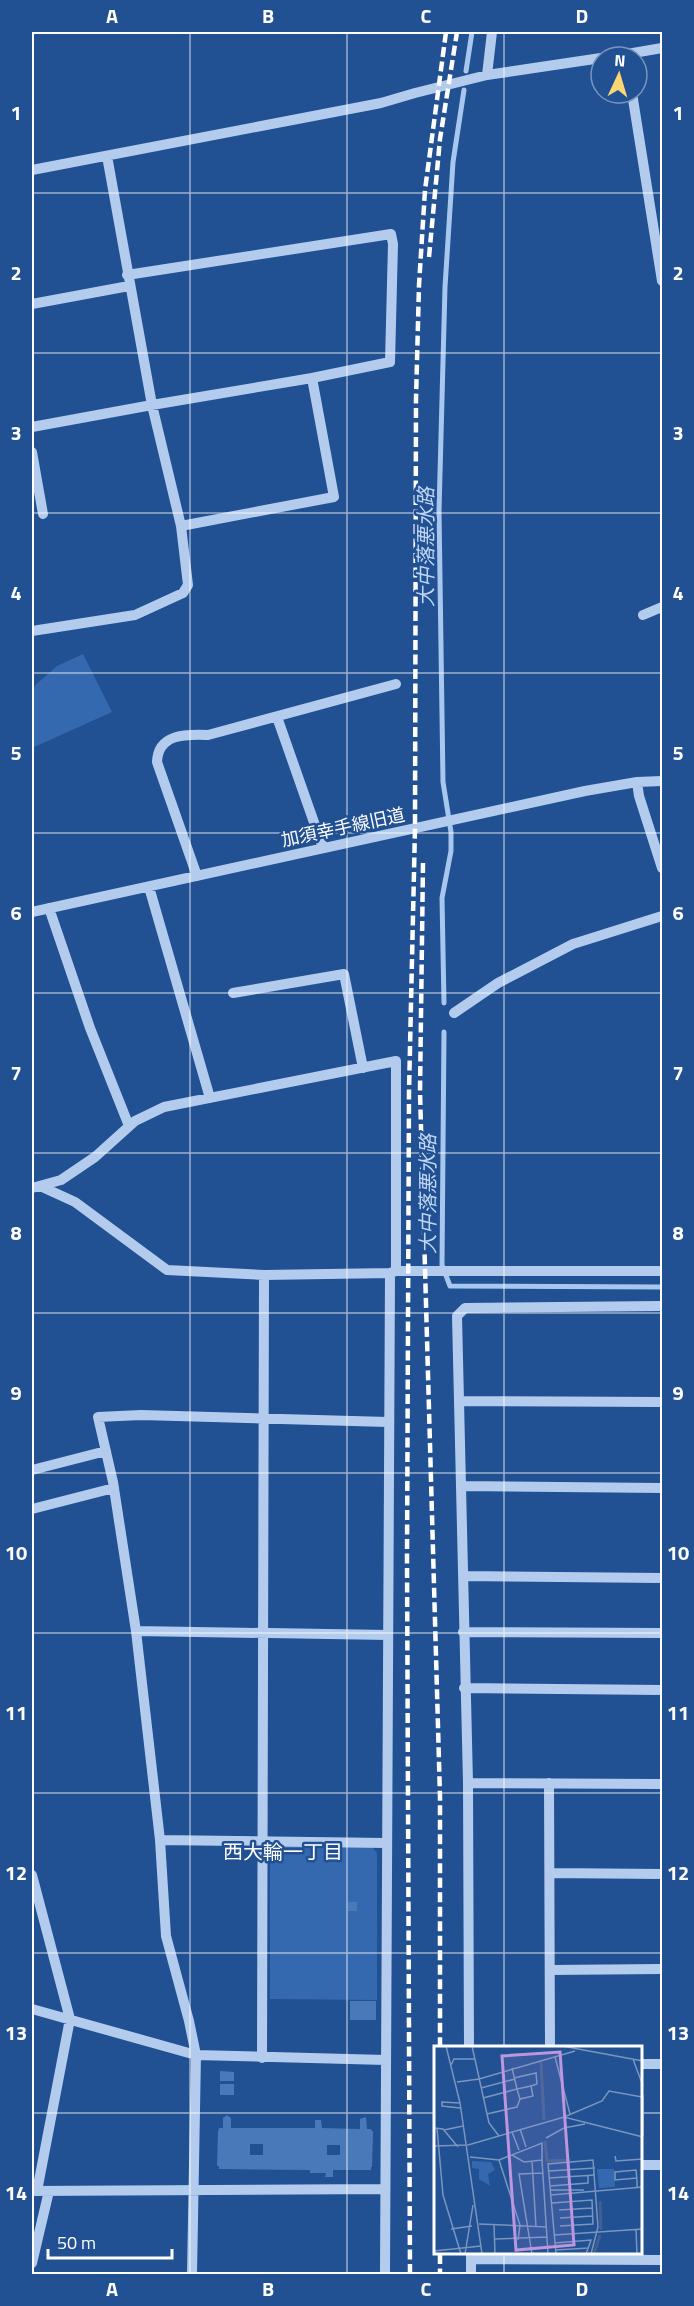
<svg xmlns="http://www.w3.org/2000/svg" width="694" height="2306" font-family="'Titillium Web','Noto Sans JP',sans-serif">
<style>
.green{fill:#3469b0}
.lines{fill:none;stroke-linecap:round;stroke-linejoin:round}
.stream{stroke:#a7c7ef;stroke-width:5}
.building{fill:#4979b9;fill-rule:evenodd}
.minor{stroke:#b3cced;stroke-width:10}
.rail{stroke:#fff;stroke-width:4.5;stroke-dasharray:10 4.5;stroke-linecap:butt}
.grid{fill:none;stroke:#fff;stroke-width:1.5;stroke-opacity:0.55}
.labels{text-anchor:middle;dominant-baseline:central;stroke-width:5;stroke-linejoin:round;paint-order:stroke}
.street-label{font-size:18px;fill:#fff;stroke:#215093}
.water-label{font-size:20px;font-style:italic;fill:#bfd6f4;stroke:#215093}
.neighbourhood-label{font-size:20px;fill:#fff;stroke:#215093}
.inset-river{fill:none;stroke:#3f6191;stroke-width:3}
.inset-road{fill:none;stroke:#7a96be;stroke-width:1.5}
.view{fill:#bd96df;fill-opacity:0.15;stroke:#bd96df;stroke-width:3}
.inset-edge{fill:none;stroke:#fff;stroke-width:3}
.neatline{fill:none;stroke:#fff;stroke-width:2}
.grid-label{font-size:20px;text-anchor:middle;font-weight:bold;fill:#fff}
</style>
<rect width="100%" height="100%" fill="#215093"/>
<path class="green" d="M83,654L112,712L32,748V688L57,666Z
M277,1846L372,1847L377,1853V2000L270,1999V1853Z"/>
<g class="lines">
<path class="stream" d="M466,71L472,32
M444,1003L442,898L451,851V832L443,782L439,511L445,287L453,162L464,90
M444,1032L442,1265L450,1286L662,1287"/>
</g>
<path class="building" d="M348,1902H357V1911H348Z
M350,2001H376V2020H350Z
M220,2071L234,2072V2081H220Z
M220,2084H234V2095H220Z
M227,2115L231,2118V2128H315V2120H321L322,2128L360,2129V2119L366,2117L367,2129H371L373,2132L372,2167H371V2170H333V2177H325L326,2173H310V2170L219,2169V2166H217L218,2131L219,2128H223V2118ZM250,2144H263V2155H250ZM327,2145H340V2155H327Z"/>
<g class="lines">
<path class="minor" d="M610,57L662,48
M487,75L492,32
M632,93L662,281
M32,170L381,103L415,93L487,75L601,58
M127,275L391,234L393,244L390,362L312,378
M32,304L129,286
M312,378L334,497L181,526L152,405Z
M32,427L152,405L107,156
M32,452L43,514
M643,615L662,607
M32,631L135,615L183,593L188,585L181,526
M277,717L323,848
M637,782L639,796L662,868
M197,876L157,762C158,734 185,734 208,735L396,684
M149,887L210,1098
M49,908L90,1028L129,1126
M32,912L585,791L637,782L662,781
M233,993L344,974L363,1068
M454,1013L498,983L573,944L662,916
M40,1186L75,1202L167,1270L264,1275L390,1273L385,2274
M32,1188L61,1180L95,1157L135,1121L164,1107L396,1061V1271L390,1273
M396,1271H662
M459,1401L662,1402
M32,1470L106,1451
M461,1486L662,1488
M32,1509L114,1488
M463,1576L662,1578
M136,1631L388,1635
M463,1632L662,1633
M464,1688L662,1690
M468,1783L662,1784
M549,1783L550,2048
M160,1840L386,1843
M551,1873L662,1874
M32,1875L70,2019L37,2191
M550,1970L662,1969
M32,2009L196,2055L386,2060
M469,2048L468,1783L457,1316L465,1308L662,1306
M262,2058L264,1275
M642,2064H662
M642,2165H662
M32,2191L385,2189
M471,2254V2274
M471,2259L662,2260
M32,2263L49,2191
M192,2274L196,2055L189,2021L166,1936L160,1840L136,1631L113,1482L98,1417L141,1415L388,1422"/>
<path class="rail" d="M429,257L440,139L457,32
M423,863L420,1092L440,1797V2048
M440,2254V2274
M410,2274L407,1558L409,1092L415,828L416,399L419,285L425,190L446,32"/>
</g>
<path class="grid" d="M190,32V2274M347,32V2274M504,32V2048M32,193H662M32,353H662M32,513H662M32,673H662M32,833H662M32,993H662M32,1153H662M32,1313H662M32,1473H662M32,1633H662M32,1793H662M32,1953H662M32,2113H436M642,2113H662M504,2254V2274"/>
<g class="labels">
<g class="street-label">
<text transform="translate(343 827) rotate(-12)">加須幸手線旧道</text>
</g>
<g class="water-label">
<text transform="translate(425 547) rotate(-90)">大中落悪水路</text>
<text transform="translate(427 1194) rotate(-90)">大中落悪水路</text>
</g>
<g class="neighbourhood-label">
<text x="283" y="1851">西大輪一丁目</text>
</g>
</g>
<g transform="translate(434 2046)">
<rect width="208" height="208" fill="#215093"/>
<path d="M38,115L57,116L61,124L54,128L56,140L45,133V123L38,122ZM163,123H180L181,141L165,142Z" fill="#3469b0"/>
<path class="inset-river" d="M107,16L110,74M111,95L113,115L136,114M166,155L167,184M160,208L166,189"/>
<path class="inset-road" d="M12,0L26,57L48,208M38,0L55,77L65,90M128,0L209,15M121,11L136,68M199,13L209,40M17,19L20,13H40M80,32L102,27L103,38L97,40M23,36L45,33L141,5M97,40L99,50L86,53L83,43ZM47,42L81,33M209,49V90M49,52L83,43L78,22M26,57L8,56V60L26,62M53,68L83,61L86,53M130,71L168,55L175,45L208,51M0,82L9,83L24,101M3,82L9,149L27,208M86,83L92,101M10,84L29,80M78,86L85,104M112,92L130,82L151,78M34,99L130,71L209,91M0,100L34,99M78,109L90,116L108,114L114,208M181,110L182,115L209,113M36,111L65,114L108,97V114M65,114L86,179L84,194M98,115L102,181M115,125L161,122M115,132L161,129M203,132L181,134V126L202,124L203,135V141M116,140L154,137V130M117,144H150M117,149L209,141M118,157L158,154L159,178L126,180M125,164L158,162M126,172L159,170M45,178L113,181M60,178L61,208M17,183L38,180M202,183L203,208M0,186V205M120,189L209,183M60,193L113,191M121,197L157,194L152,208M121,204L155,202M0,205L47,200M31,208L39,159M98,208L85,128L109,127M122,208L114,118L159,114L164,181L157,208"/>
<path class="view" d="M126,6L140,199L82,204L68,10Z"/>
<rect width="208" height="208" class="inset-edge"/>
</g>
<rect width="694" height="2306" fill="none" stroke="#215093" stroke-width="66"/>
<g transform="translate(619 75) rotate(4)"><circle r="28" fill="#215093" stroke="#7a96be" stroke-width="1.5"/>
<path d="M0-4.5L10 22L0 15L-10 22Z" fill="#fad774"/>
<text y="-9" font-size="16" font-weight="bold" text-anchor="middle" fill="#ffffff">N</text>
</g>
<path d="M48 2249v9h124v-9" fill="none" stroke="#ffffff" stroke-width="3"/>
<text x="57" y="2249" font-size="18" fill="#ffffff" stroke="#215093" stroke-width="4.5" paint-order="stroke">50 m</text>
<rect x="33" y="33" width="628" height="2240" class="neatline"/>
<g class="grid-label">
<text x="112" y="23">A</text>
<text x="268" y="23">B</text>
<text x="426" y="23">C</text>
<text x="582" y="23">D</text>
<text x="16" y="120">1</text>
<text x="678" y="120">1</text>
<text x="16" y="280">2</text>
<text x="678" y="280">2</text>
<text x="16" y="440">3</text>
<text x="678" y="440">3</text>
<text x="16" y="600">4</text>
<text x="678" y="600">4</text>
<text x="16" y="760">5</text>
<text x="678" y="760">5</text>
<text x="16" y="920">6</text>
<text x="678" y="920">6</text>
<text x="16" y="1080">7</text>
<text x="678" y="1080">7</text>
<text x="16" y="1240">8</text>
<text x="678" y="1240">8</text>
<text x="16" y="1400">9</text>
<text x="678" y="1400">9</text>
<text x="16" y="1560">10</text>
<text x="678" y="1560">10</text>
<text x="16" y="1720">11</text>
<text x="678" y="1720">11</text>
<text x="16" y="1880">12</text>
<text x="678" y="1880">12</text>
<text x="16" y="2040">13</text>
<text x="678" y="2040">13</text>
<text x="16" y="2200">14</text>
<text x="678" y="2200">14</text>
<text x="112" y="2296">A</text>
<text x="268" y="2296">B</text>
<text x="426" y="2296">C</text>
<text x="582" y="2296">D</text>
</g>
</svg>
